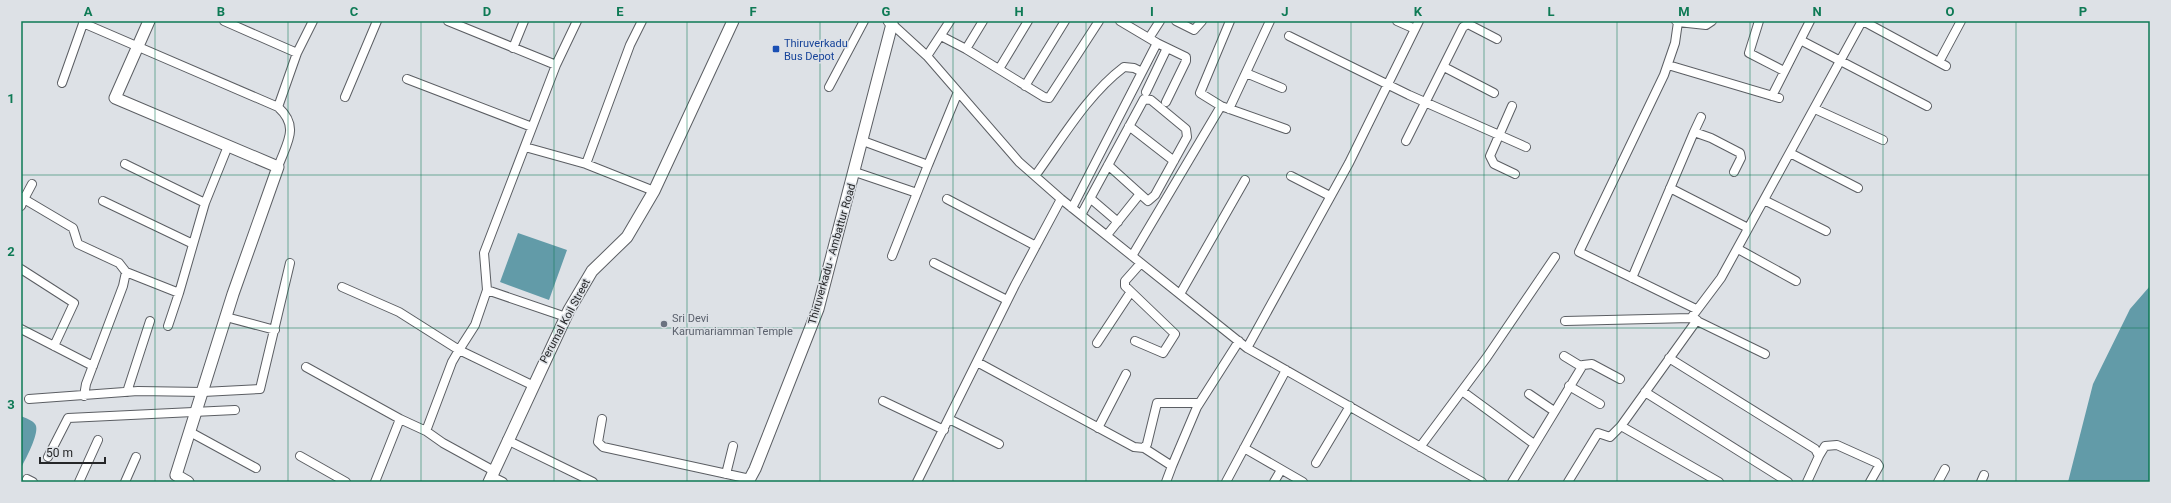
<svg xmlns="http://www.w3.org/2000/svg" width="2171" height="503" font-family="Roboto,sans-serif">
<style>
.water{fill:#629ba8}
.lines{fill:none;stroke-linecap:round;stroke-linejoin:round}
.street-casing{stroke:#5b5e63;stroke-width:10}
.secondary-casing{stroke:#5b5e63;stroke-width:13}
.street{stroke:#fff;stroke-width:8}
.secondary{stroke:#fff;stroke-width:11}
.grid{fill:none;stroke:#0e7a55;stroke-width:1;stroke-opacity:0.55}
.transit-dot{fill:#1a4fb4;stroke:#dde1e6;stroke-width:1.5}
.worship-dot{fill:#6b7280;stroke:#dde1e6;stroke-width:1.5}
.labels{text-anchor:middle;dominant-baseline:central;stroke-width:3;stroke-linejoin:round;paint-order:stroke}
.transit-label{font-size:11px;fill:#164399;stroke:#dde1e6;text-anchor:start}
.street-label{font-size:11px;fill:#252628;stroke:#dde1e6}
.worship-label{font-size:11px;fill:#5b616d;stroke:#dde1e6;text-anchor:start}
.neatline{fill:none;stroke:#0e7a55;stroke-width:1.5}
.grid-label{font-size:13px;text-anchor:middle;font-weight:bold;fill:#0e7a55}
</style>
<rect width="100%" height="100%" fill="#dde1e6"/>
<path class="water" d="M518,233L567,250L549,300L500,282Z
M2150,286V482H2068L2093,384L2130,309Z
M21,416C25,418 32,420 35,424C41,431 25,460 21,468Z"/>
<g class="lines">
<g class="street-casing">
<path id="street" d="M224,21L297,53
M448,21L556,65L577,21
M1176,21L1194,30L1202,21
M1230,21L1200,93L1221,106L1286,129
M1397,21L1415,29
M1676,21L1678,22L1675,43L1664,75L1579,252L1696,309
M1759,21L1749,53L1784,71
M1863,21L1946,66
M1678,22L1706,25L1712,21
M83,23L278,107
M892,24L927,56L1019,162L1061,199L1247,348L1482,482
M941,36L966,49L1044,97L1049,98L1099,21
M1289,36L1409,95L1526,147
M1149,38L1160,21
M1804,42L1927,106
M1157,43L1186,57V61L1166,102
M513,48L524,21
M966,49L983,21
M927,56L950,21
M1939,62L1961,21
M556,65L484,253L487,290L566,317
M1668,65L1779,98
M1444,67L1494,93
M999,69L1028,21
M1246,73L1282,88
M407,79L532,127
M62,83L84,21
M1025,86L1065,21
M829,87L864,21
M1146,92L1167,48
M1772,96L1810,21
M345,97L377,21
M1512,106L1490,156L1494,164L1515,174
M1229,109L1270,21
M1815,109L1883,140
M1129,126L1174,161
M1694,132L1701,117
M863,141L928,165L892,256
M1406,141L1463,27L1468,24L1497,39
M525,147L586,164L654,191
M1790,153L1858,188
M125,164L205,203
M586,164L630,45L642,21
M928,165L958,92
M278,167C287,142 300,127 278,107L297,53L313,21
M855,172L917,193
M1035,176C1062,139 1087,95 1124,67L1134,68L1142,72
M1291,176L1330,196
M1670,188L1748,228
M21,197L24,199L32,184
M1090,198L1118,222
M947,199L1036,246
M1764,200L1826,231
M103,201L193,244
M21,206L24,199L73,228L78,244L119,263L126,272L123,286L86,384L84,396
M1072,208L1157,43L1120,21
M1081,215L1144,99L1151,100L1186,129L1187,137L1155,195L1148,201L1108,165
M1107,235L1139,195
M1738,249L1796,281
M1132,256L1221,106
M934,263L1007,300
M21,269L74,303L54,346
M126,272L179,293L205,203L228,146
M1632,278L1694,132L1711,138L1740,153L1741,158L1734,172
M342,287L399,312L459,350L452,362L426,431L443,443L494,471
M487,290L475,325L459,350L532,385
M1180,294L1245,180
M226,317L275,330
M1565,321L1691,318
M168,326L179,293
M21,329L93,366
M1135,341L1163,353L1175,334L1125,286V281L1141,263
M1097,343L1130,293
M1247,348L1349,163L1419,21
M1765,354L1691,318L1721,278L1862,21
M1564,356L1582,367
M1669,358L1815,449L1819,456L1807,482
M977,362L1134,447L1144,448L1147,444L1157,403H1199
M306,367L400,419L375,482
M1569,386L1600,404
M1462,391L1534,444
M127,392L150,321
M1645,392L1788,482
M1529,394L1554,411
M29,399L138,391L203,392L260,389L290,263
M883,401L944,430
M400,419L426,431
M602,419L598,442L603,447L750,479
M949,419L999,444
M1621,426L1719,482
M1098,428L1126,374
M190,432L256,468
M507,440L593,482
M1420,447L1487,357L1555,257
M1144,448L1172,466L1197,407L1239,341
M1244,448L1303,482
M300,456L346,482
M1819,456L1825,446L1837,445L1877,463L1879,466L1870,482
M48,457L68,418L235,410
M1316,463L1350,406
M726,474L733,446
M491,476L503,482
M27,479L33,482
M79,482L98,440
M125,482L136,457
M917,482L1015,285L1061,199
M1166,482L1172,466
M1226,482L1286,370
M1274,482L1281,470
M1512,482L1583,365L1592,364L1620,379
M1568,482L1598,433L1610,437L1621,426L1697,320
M1938,482L1945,469
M1981,482L1984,475"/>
</g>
<g class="secondary-casing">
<path id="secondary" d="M149,21L115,98L278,167L233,294L176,475L188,482
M489,482L569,310L592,271L627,237L654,191L733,21
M748,482L755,469L818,309L892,24L889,21"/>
</g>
<use href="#street" class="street"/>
<use href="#secondary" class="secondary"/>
</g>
<path class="grid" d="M155,21V482M288,21V482M421,21V482M554,21V482M687,21V482M820,21V482M953,21V482M1086,21V482M1218,21V482M1351,21V482M1484,21V482M1617,21V482M1750,21V482M1883,21V482M2016,21V482M21,175H2150M21,328H2150"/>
<rect class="transit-dot" x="772" y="45" width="8" height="8" rx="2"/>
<circle class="worship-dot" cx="664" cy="324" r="4"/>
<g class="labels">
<g class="transit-label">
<text x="784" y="43">Thiruverkadu<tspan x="784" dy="13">Bus Depot</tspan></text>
</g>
<g class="street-label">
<text transform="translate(832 254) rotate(-74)">Thiruverkadu - Ambattur Road</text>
<text transform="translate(565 321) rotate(-62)">Perumal Koil Street</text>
</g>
<g class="worship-label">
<text x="672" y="318">Sri Devi<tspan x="672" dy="13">Karumariamman Temple</tspan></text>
</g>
</g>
<rect width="2171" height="503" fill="none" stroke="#dde1e6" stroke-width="44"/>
<path d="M40 457v6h65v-6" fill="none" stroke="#252628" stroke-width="2"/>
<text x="46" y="457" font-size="12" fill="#252628" stroke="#dde1e6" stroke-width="3" paint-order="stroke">50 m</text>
<rect x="22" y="22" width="2127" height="459" class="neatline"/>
<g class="grid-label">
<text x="88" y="16">A</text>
<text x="221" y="16">B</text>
<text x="354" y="16">C</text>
<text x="487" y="16">D</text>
<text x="620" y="16">E</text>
<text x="753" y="16">F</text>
<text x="886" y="16">G</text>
<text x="1019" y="16">H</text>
<text x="1152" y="16">I</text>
<text x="1285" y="16">J</text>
<text x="1418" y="16">K</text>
<text x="1551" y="16">L</text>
<text x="1684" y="16">M</text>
<text x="1817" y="16">N</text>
<text x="1950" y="16">O</text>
<text x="2083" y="16">P</text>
<text x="11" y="103">1</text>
<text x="11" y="256">2</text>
<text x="11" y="409">3</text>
</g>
</svg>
